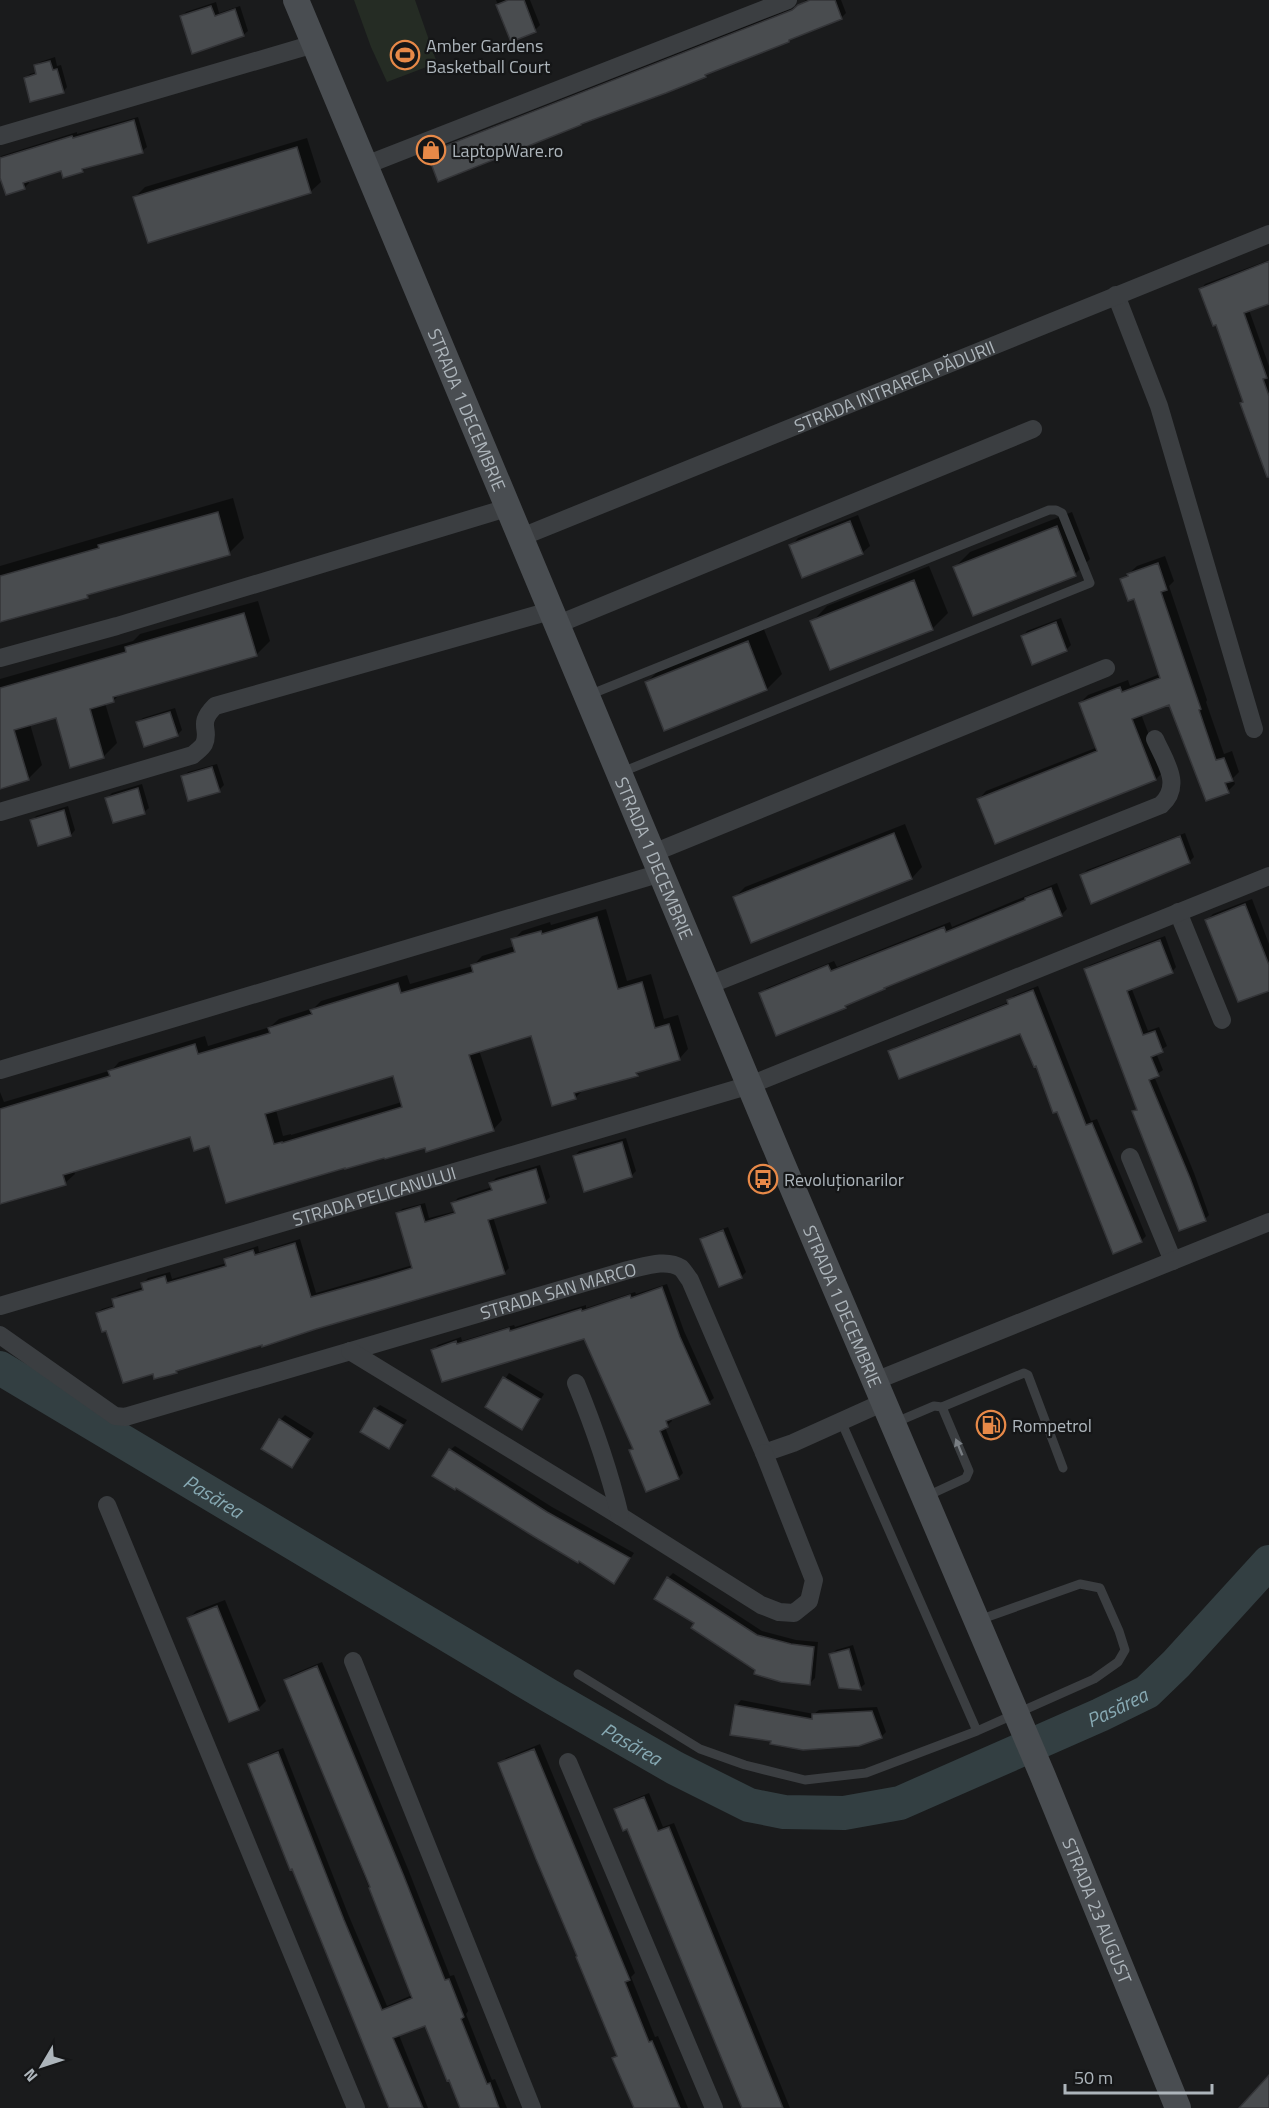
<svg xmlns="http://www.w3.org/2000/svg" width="1269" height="2108" font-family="'Titillium Web',sans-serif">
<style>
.green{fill:#252c24}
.shadow{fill:#0007;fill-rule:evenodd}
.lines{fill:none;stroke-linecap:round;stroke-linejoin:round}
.river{stroke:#333f42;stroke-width:34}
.building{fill:#494c4f;stroke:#343538;stroke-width:1.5;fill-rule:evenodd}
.lane{stroke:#3b3e41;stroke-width:9}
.street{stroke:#3b3e41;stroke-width:18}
.secondary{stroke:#494d51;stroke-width:26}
.oneway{fill:#7a7f84}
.labels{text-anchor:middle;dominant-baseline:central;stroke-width:4.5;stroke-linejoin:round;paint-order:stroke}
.poi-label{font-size:18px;fill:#adb5bb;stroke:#151617;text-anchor:start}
.street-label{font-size:18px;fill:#adb5bb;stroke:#151617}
.water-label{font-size:20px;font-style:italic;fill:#87a9b3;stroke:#151617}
</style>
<rect width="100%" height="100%" fill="#1a1b1c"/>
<path class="green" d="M354,0H415L437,63L387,82L371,47Z"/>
<path class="shadow" d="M496,0H530L540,25L535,30L512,40Z
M806,0H841L846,13L841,18L709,72L705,76L429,153L434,149L798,6Z
M216,2L219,13L240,6L248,31L243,35L181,17L186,12Z
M55,57L57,66L61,65L67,87L63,92L25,78L30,74L37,72L36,66L40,62Z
M138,117L147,147L142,151L87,166L83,171L62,169L28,180L29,183L24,188L0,173L1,156L77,132V134Z
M307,138L321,182L310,192L135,197L145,187Z
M1269,260V303L1249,310L1269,366V447L1242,403L1244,401L1217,323L1201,289L1205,284Z
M233,498L244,538L229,553L91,592L87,596L0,621V566Z
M1072,512L1090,559L1075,574L955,567L970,552Z
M858,515L870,546L862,553L791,546L798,538Z
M1165,556L1174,581L1169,586L1207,700L1206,702L1224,754L1232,751L1239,772L1233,778L1235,784L1228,791L1170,703L1141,714L1163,772L1156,779L979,799L986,791L1098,747L1080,703L1088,695L1128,680L1130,686L1160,674L1135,597L1122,580L1137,566Z
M929,566L948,613L932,629L812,622L827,606Z
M258,601L270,641L256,655L121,693L114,700L105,703L117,743L103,757L57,716L30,724L42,765L28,779L0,788V679L133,641L140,634Z
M1061,618L1071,645L1066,650L1023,636L1027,631Z
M763,627L782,674L767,689L647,682L662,667Z
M175,708L182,730L177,735L138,722L143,718Z
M217,764L224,785L219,790L183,777L188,772Z
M142,784L149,808L144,812L107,798L112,793Z
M68,806L75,830L71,835L32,821L36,816Z
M905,824L922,867L912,878L752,941L735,897L745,887Z
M1185,833L1194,857L1190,861L1092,902L1082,875L1087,870Z
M1057,883L1067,909L1062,914L850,1002L845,1007L761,993L767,988L834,961L837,967L950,922L952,927Z
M1252,899L1269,944V990L1207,920L1213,914Z
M606,909L627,981L651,974L664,1019L678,1015L688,1049L679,1059L642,1069L637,1075L584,1089L575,1098L532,1034L479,1050L502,1120L493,1130L426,1146L210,1144L191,1136L74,1171L75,1174L65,1183L0,1203V1092L4,1102L112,1070L119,1062L205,1036L208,1046L270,1027L279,1019L314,1008L321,1001L407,975L410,984L473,966L482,956L515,946L513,940L522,931L550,922L551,925ZM394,1074L402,1102L291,1135V1134L283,1136L276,1110Z
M1165,936L1176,967L1172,972L1131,987L1148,1031L1159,1027L1167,1046L1156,1053L1163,1070L1154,1076L1194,1173L1209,1215L1205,1219L1134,1112L1138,1108L1086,970L1090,965Z
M1038,986L1091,1121L1097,1119L1146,1236L1141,1241L1114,1252L1058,1110L1021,1032L890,1052L895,1047L1009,1002L1013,996Z
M626,1138L636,1171L631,1176L575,1156L579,1151Z
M540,1165L550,1197L545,1202L493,1217L509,1268L504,1273L155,1377L154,1372L107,1329L97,1313L102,1309L115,1305L113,1300L118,1295L144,1287L143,1283L148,1278L170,1272L172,1279L227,1263L226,1260L231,1255L258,1246L259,1252L300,1239L316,1293L413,1265L398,1214L402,1209L425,1203L429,1218L456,1211L453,1203L458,1198L492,1187L491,1183L496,1178Z
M728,1227L746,1272L741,1277L702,1240L706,1235Z
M667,1284L684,1331L714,1398L709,1402L671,1418L672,1421L665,1427L683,1473L678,1478L631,1451L634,1448L585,1337L433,1350L438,1345L461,1337L462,1341L514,1325L515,1327L586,1305V1308L635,1292L636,1294Z
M509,1373L544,1394L522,1428L487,1407Z
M380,1405L407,1420L389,1447L375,1409Z
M285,1415L314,1433L292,1466L280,1420Z
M455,1446L552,1507L634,1553L618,1577L614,1582L450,1450Z
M673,1573L762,1631L796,1640L818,1642L815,1678L810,1683L757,1669L668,1578Z
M225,1600L266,1701L258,1709L189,1618L196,1611Z
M853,1645L865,1684L860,1688L831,1655L836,1650Z
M322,1662L408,1869L450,1976L454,1975L468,2011L466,2014L492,2080L495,2079L507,2108H461L426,2024L399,2035L428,2108H390L250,1765L255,1760L283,1748L348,1914L387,2006L412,1995L286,1680L291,1675Z
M741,1700L814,1714L819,1710L877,1707L886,1732L881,1737L772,1740L732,1734L737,1705Z
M540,1744L635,1973L631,1977L655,2037L658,2036L688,2108H635L614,2058L618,2054L500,1764L506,1758Z
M649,1793L663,1827L674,1823L790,2108H744L628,1827L616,1810L620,1805Z"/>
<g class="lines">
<path class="river" id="s1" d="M0,1368L548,1695L675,1768L749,1805L784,1812L844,1813L900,1803L1100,1715L1147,1692L1176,1664L1269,1562"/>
</g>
<path class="building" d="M508,0H524L536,32L511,42L496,5Z
M810,0H835L842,19L789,40V42L705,75L706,77L666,93L581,124V125L438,182L427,153L792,10L798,5Z
M211,6L215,16L235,9L244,36L192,54L180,16Z
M50,61L53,70L57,69L64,93L30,102L24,78L36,74L34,65Z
M134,120L143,153L82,169L83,172L63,178L61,171L23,183L25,189L6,195L0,178V158L72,136L73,138Z
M297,147L311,193L148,243L133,197Z
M1269,261V304L1244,313L1267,378L1263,379L1269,396V477H1267L1240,403L1243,402L1216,325L1213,326L1199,289Z
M218,512L230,555L87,595L88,598L0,622V576L99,548L98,545Z
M850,521L863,554L802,578L789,545Z
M1057,526L1076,576L973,616L953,567Z
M1158,563L1167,590L1161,592L1201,709L1199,710L1216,760L1224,758L1233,781L1225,783L1229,793L1206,801L1169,705L1132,719L1156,780L995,844L977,799L1097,751L1079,703L1120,687L1122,692L1160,678L1134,599L1128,601L1120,579L1128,576L1127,574Z
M914,580L933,630L830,670L810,621Z
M244,613L257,656L113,697L114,702L90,709L104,758L70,768L56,718L14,730L29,780L0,789V688L126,652L125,647Z
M1056,622L1067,651L1032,665L1021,636Z
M748,641L767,690L664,731L645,682Z
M170,712L178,736L144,747L136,722Z
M212,767L220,792L188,801L181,776Z
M138,788L145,814L113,823L105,798Z
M64,810L71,836L38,846L30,820Z
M894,833L912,879L751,943L733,897Z
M1180,836L1190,863L1091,904L1080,875Z
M1051,888L1062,916L884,988L885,989L845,1006L846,1008L776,1036L759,993L828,965L831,971L944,927L946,932L1025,900V898Z
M1245,904L1269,965V991L1238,1002L1205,920Z
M597,917L618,989L642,982L655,1028L669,1024L680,1060L636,1073L638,1076L574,1093L576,1099L552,1106L531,1036L469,1055L494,1131L426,1152L425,1148L385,1159L384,1158L345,1169V1168L226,1203L209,1146L194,1151L190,1137L63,1175L66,1185L0,1204V1109L110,1076L108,1071L195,1044L198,1054L270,1033L268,1028L312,1014L310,1010L398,983L401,993L473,972L471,965L515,952L511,939L541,931L542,934ZM393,1076L402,1107L282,1143V1142L274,1144L265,1114Z
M1160,940L1173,973L1127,991L1143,1035L1155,1031L1163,1052L1151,1057L1159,1076L1149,1080L1190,1178L1206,1221L1179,1231L1132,1111L1137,1110L1084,969Z
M1033,990L1086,1125L1092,1123L1142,1242L1113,1254L1057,1112L1053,1113L1036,1066L1034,1067L1020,1034L899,1079L888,1051L1008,1004L1007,1000Z
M622,1142L632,1177L584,1192L573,1156Z
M536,1169L546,1203L488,1220L505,1274L316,1329L262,1347V1345L176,1371L177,1373L154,1379L153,1374L123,1383L106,1331L102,1332L96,1313L114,1307L112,1299L143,1290L141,1283L165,1276L167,1283L226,1266L224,1259L253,1250L255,1255L295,1243L311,1297L379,1278L412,1268L396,1213L420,1206L425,1222L455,1213L451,1203L492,1190L489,1183Z
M723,1230L742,1278L719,1287L700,1239Z
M662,1287L680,1337L710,1404L666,1421L668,1427L660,1431L679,1479L646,1492L629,1450L633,1449L584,1339L442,1382L431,1350L456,1341L457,1344L509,1328L510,1331L581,1309L582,1311L630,1295L631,1298Z
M503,1377L540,1399L522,1430L485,1407Z
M374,1408L403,1425L389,1449L360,1432Z
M279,1419L310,1439L292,1468L261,1449Z
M449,1449L547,1512L630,1558L614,1584L579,1561L578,1563L533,1536L456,1488L455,1490L432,1476Z
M667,1577L757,1635L791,1644L814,1647L810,1685L781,1682L754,1674L755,1670L691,1628L694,1623L654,1599Z
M217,1606L259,1710L229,1722L187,1618Z
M849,1649L861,1690L839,1688L829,1654Z
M317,1666L403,1874L445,1980L449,1979L464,2017L461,2019L487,2084L490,2083L499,2108H460L449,2080L447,2081L425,2026L393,2038L423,2108H389L292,1869L290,1870L248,1764L278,1752L344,1920L382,2010L412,1998L369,1888L370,1887L284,1680Z
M735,1705L812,1719V1714L872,1711L882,1738L859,1746L803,1750L770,1744L771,1741L730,1735Z
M534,1749L630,1980L625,1982L649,2042L652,2041L680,2108H634L612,2058L617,2056L576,1957L577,1956L536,1859L498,1763Z
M644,1797L658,1831L669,1827L783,2108H742L627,1829L623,1831L614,1809Z
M1269,2075V2108H1239Z"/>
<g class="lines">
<path class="lane" d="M589,695L1049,510H1056L1062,513L1090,583L622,772
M942,1407L1024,1373L1028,1375L1063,1468
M894,1423L934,1406L942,1407L969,1471L966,1478L927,1496
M578,1674L700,1749L745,1765L805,1780L866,1773L977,1731L841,1421
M977,1731L1094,1679L1118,1662L1125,1650L1119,1631L1100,1588L1080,1584L979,1620"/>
<g class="street">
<path d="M0,136L314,44"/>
<path d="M366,165L788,0"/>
<path d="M1116,295L1159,406L1254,729"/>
<path id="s2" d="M519,538L1269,234"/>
<path d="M556,625L1033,429"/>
<path d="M0,658L117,626L507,508"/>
<path d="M0,812L193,755C196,752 202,748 204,744C211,729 196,725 215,706L550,611"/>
<path d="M653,853L1106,668"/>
<path d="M1178,912L1222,1020"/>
<path d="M709,985L1161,805C1183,785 1165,762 1155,739"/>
<path d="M0,1070L661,873"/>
<path d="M1130,1157L1173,1261"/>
<path id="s3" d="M0,1306L750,1085L1269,876"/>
<path id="s4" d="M0,1335L115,1416L125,1417L628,1270C643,1267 666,1258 681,1268C684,1271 687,1276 690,1280L764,1453L793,1443L884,1402"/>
<path d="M350,1351L620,1516L761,1605L779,1612L794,1613L809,1601L814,1580L764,1453"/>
<path d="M875,1381L1269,1222"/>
<path d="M576,1383C594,1427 609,1470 620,1516"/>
<path d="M107,1505L356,2108"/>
<path d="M353,1661L532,2108"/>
<path d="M568,1762L714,2108"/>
</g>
<path class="secondary" id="s5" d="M296,0L782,1163L1042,1774L1178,2108"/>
</g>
<defs><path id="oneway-solid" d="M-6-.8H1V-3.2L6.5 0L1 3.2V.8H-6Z" transform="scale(1.5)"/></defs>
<use class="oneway" href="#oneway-solid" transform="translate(959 1447) rotate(-112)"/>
<defs>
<g id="stadium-ring" transform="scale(1.5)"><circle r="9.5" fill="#151617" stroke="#e78948" stroke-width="1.5"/><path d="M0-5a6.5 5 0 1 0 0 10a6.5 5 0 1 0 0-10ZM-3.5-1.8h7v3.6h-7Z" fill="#e78948"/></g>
<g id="shop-ring" transform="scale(1.5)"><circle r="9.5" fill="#151617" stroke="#e78948" stroke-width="1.5"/><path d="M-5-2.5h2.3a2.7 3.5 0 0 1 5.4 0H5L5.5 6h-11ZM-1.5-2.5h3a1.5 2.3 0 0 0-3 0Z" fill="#e78948"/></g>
<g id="bus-ring" transform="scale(1.5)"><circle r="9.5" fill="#151617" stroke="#e78948" stroke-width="1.5"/><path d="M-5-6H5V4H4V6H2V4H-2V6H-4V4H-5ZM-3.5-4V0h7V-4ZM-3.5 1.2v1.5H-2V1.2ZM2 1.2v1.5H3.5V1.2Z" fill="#e78948"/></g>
<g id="fuel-ring" transform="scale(1.5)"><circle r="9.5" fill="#151617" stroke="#e78948" stroke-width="1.5"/><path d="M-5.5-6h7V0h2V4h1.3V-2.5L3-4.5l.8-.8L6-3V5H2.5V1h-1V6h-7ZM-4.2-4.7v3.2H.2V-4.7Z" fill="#e78948"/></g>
</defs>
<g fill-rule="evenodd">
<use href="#stadium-ring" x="405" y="55"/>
<use href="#shop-ring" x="431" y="150"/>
<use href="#bus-ring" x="763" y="1179"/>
<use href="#fuel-ring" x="991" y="1425"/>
</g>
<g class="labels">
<g class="poi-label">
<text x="426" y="45">Amber Gardens<tspan x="426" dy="21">Basketball Court</tspan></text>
<text x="452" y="150">LaptopWare.ro</text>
<text x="784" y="1179">Revoluționarilor</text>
<text x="1012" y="1425">Rompetrol</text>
</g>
<g class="street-label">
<text stroke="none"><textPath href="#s2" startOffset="405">STRADA INTRAREA PĂDURII</textPath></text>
<text stroke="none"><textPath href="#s5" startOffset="444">STRADA 1 DECEMBRIE</textPath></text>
<text stroke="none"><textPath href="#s5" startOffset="930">STRADA 1 DECEMBRIE</textPath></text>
<text stroke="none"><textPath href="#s3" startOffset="390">STRADA PELICANULUI</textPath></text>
<text stroke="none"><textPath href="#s4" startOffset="602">STRADA SAN MARCO</textPath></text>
<text stroke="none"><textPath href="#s5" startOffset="1416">STRADA 1 DECEMBRIE</textPath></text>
<text stroke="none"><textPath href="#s5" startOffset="2072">STRADA 23 AUGUST</textPath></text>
</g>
<g class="water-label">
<text stroke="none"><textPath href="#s1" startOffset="249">Pasărea</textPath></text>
<text stroke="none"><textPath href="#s1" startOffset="1257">Pasărea</textPath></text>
<text stroke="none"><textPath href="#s1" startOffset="735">Pasărea</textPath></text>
</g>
</g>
<g transform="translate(42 2066) rotate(231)" stroke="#151617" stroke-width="4.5" paint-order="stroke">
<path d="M0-4.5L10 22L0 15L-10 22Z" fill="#adb5bb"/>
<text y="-9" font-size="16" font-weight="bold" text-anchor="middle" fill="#adb5bb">N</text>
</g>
<path d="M1065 2084v9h147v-9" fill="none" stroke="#adb5bb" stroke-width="3"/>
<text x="1074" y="2084" font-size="18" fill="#adb5bb" stroke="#151617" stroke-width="4.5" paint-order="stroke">50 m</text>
</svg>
